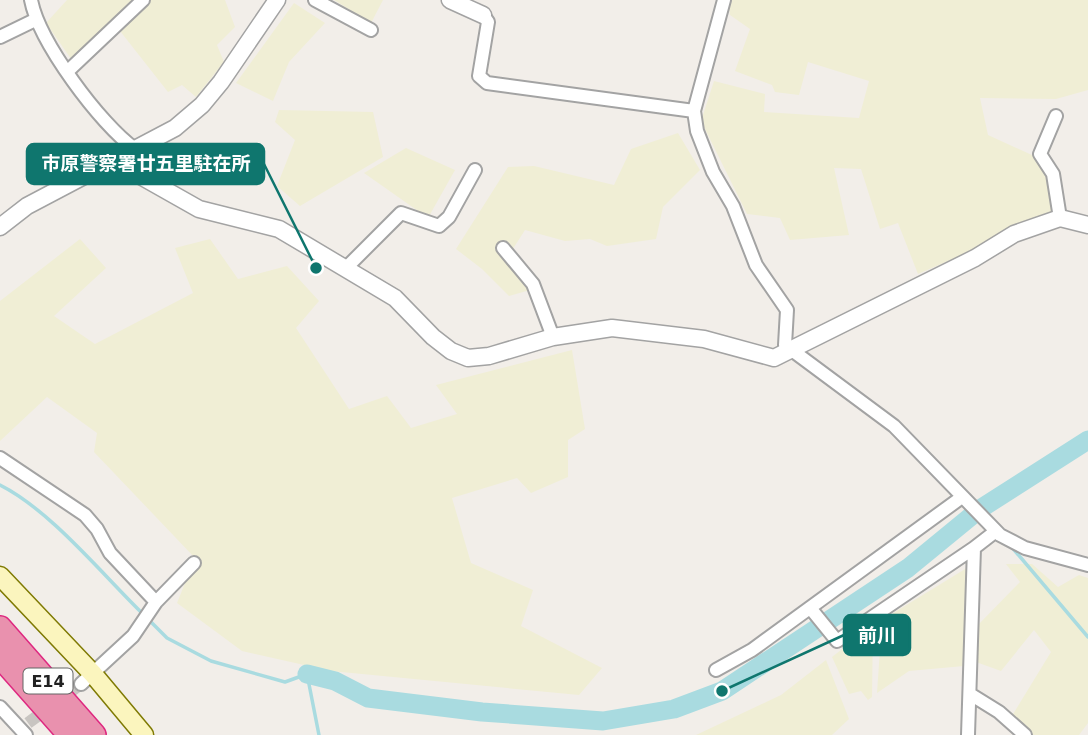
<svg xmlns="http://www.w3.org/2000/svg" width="1088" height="735" font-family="'DejaVu Sans','Noto Sans JP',sans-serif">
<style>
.farmland{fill:#f0eed5}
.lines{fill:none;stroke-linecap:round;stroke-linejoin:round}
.stream{stroke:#a9dbe0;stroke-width:3.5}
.river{stroke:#a9dbe0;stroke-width:19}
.minor-tunnel{stroke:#c8c5c1;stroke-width:12;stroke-dasharray:12 6;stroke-linecap:butt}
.minor-casing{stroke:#a3a3a3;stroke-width:16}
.tertiary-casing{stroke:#a3a3a3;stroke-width:19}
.secondary-casing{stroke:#7f7a03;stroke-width:21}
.motorway-casing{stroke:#de2880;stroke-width:26}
.minor{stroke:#fff;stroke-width:12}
.tertiary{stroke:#fff;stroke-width:16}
.secondary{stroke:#fbf5be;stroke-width:18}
.motorway{stroke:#e991ae;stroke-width:23}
.labels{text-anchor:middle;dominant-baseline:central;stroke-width:5;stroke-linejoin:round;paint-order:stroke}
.shield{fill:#fff;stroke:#646464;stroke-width:2}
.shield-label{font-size:16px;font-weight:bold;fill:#222}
.leader{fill:none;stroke:#0f766e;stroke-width:2.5}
.callout-dot{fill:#0f766e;stroke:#fff;stroke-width:2.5}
.callout{fill:#0f766e;stroke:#0f766e;stroke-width:2.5}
.callout-label{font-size:19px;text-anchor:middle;font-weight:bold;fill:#fff}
</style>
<rect width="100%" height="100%" fill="#f2eee9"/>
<path class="farmland" d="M67,0H225L235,27L217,45L224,62L196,97L182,85L168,92L120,31L76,66L46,23Z
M334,0H383L371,23Z
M728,0H1088V90L1056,99L980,98L988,135L1043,160L1057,214L918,274L898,223L880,229L861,169L834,168L849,235L790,240L780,218L747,214L701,121L714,81L765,94L764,112L859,118L869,81L808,62L799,95L775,92L772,85L735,71L750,29L730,15Z
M294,3L325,23L289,62L273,101L236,83Z
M279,110L373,112L383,157L300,206L277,186L295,140L275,122Z
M678,133L700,170L663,207L656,239L607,246L590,239L565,241L525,230L509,255L537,288L509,296L482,269L456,249L508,167L534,166L614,185L631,149Z
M406,148L455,170L428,218L364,173Z
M80,239L106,268L54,316L95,344L193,293L175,248L210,239L238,279L287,266L319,301L296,328L349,409L387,396L411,428L457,414L436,385L572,350L585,429L568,440V477L531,493L517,478L452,498L471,563L533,590L521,626L602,668L579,695L331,671L242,651L177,603L195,558L94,452L97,433L47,397L0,441V301Z
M1006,564H1032L1058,587L1079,575L1088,578V723L1079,735H1032L1010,719L1051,652L1034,630L1001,671L976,662V627L1020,582Z
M970,566L964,666L909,671L877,693L882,620Z
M873,625L872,697L868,700L861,691L849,694L832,657Z
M826,660L849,719L832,735H696L781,695Z"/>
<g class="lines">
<path class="stream" d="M0,485C50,510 102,574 143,614
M1010,545L1088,637
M149,620L167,638L211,661L285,682L307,674L319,735"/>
<path class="river" d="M307,674L335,681L368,698L482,712L603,721L674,709L722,691L908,568L980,509L1088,440"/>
<path class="minor-tunnel" d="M28,723L81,684"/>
<g class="minor-casing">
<path id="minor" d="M31,0C39,42 100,124 135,149
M315,0L371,30
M724,0L694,111L697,131L713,172L733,206L756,265L787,310L785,345L894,426L1000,535L1025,548L1088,565
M483,15L488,22L479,76L487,83L694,111
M0,37L35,20
M68,71L143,0
M1056,116L1040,154L1053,174L1060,218
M503,248L533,284L553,337
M346,268L401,213L439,226L449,217L475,170
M0,458L85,515L97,529L110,553L156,602
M811,609L837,641L974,548
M716,670L752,650L962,497
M81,684L133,636L156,602L194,563
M970,694L999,712L1025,735
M0,707L26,735
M968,735L974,548L996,531"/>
</g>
<g class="tertiary-casing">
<path id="tertiary" d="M450,0L483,15
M114,161L199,209L279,229L395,298L433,337L451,351L468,358L489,356L553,337L612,328L704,339L774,358L975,258L1014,234L1060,218L1088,225
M0,227L27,206L175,128L202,105L221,82L277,0"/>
</g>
<g class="secondary-casing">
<path id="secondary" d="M0,576L93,674L144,735"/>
</g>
<g class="motorway-casing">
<path id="motorway" d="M0,628L94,735
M0,656L70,735"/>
</g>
<use href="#minor" class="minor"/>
<use href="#tertiary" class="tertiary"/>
<use href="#secondary" class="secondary"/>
<use href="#motorway" class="motorway"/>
</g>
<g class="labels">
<rect class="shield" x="23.5" y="668.5" width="49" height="25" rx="5"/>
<g class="shield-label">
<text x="48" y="681">E14</text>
</g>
</g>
<path class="leader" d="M316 268L264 164M722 691L844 635"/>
<g class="callout-dot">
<circle cx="316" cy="268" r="7"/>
<circle cx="722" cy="691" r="7"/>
</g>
<g class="callout">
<rect x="27" y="144" width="237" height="40" rx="7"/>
<rect x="844" y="615" width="66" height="40" rx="7"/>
</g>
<g class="callout-label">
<text x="146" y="170">市原警察署廿五里駐在所</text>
<text x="877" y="642">前川</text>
</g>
</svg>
